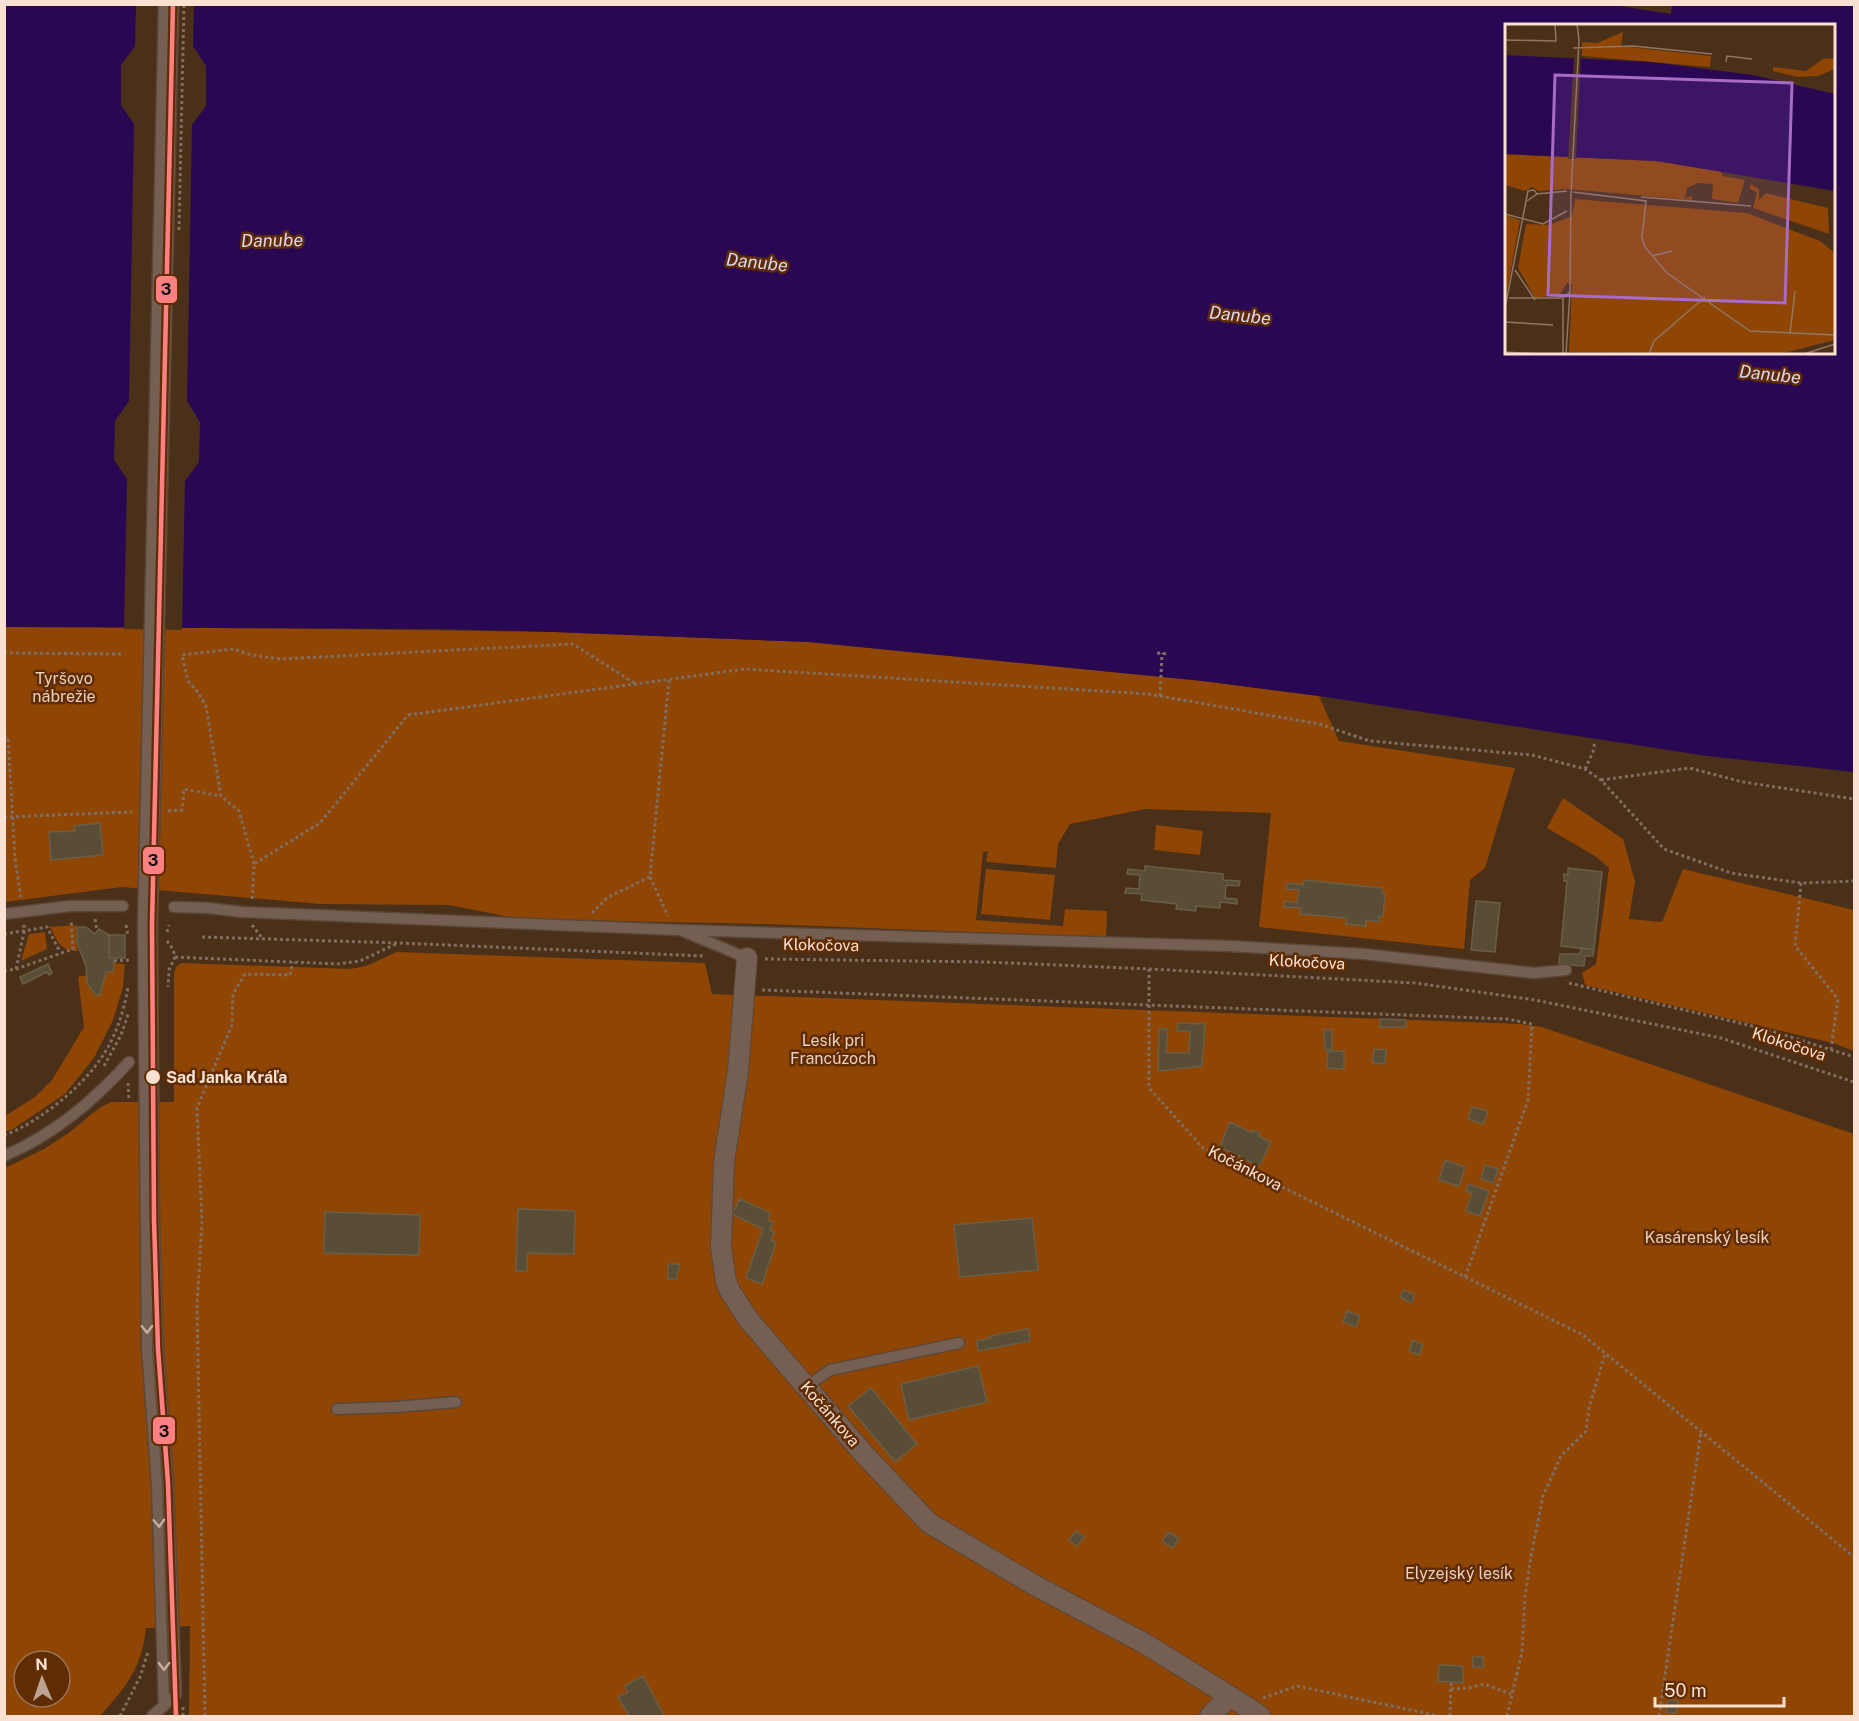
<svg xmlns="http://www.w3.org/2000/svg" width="1859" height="1721" font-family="'Public Sans',sans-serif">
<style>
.green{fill:#8f4503;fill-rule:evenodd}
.water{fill:#2a0753;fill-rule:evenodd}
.pier{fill:#4a2f19}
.building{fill:#594d36;stroke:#695e47;stroke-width:1.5}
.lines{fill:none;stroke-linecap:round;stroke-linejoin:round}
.lane-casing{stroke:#5b4738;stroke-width:13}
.street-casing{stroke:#5b4738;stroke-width:22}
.path{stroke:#806e61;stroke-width:3;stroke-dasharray:3 3;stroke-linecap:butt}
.lane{stroke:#745f52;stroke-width:10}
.street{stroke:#745f52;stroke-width:20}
.lane-bridge-casing{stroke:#5b4738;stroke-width:13;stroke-linecap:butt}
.path-bridge{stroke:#806e61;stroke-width:3;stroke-dasharray:3 3;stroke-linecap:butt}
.lane-bridge{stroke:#745f52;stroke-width:10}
.tram-1-casing{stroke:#5f2c04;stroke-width:9}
.tram-1{stroke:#ff8083;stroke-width:4.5}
.oneway{stroke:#c5ad9f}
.stop-dot{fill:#fbe1d2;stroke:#5f2c04;stroke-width:2}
.labels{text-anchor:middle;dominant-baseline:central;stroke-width:5;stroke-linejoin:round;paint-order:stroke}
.park-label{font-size:16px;fill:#eccfbf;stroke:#5f2c04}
.street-label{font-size:16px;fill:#fbe1d2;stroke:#5f2c04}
.stop-label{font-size:16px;font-weight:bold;fill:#fbe1d2;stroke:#5f2c04;text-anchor:start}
.water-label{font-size:18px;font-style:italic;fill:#dcd7f4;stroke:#5f2c04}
.inset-road{fill:none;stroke:#917663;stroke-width:1.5}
.view{fill:#a86bc6;fill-opacity:0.15;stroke:#a86bc6;stroke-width:3}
.inset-edge{fill:none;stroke:#fbe1d2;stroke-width:3}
.line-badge{stroke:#5f2c04;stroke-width:2}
.pale-badge-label{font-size:16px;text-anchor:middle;font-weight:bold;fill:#111}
</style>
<rect width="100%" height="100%" fill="#4a2f19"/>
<path class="green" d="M126,626L554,632L809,642L1203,681L1319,696L1339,741L1515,768L1485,868L1470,880L1464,949L1259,927L1271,813L1145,809L1070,824L1058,844L1056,868L986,862L988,851L983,852L976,920L1063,926L1065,909L1107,911L1106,937L760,924L520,919L449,905L320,904L122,887L5,902L4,627Z
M1563,798L1623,839L1635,881L1629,919L1662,922L1683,869L1854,910V1051L1833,1043L1585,985L1582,973L1596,964L1609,868L1595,856L1547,828Z
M1156,825L1203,831L1200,855L1154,850Z
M986,869L1055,875L1050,920L981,914Z
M76,925V942L78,951C60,951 58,942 50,927Z
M45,932L47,949L21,961L29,934Z
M397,952L705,963L712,994L1521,1024L1542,1027L1854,1134V1716H189L190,1626L146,1628C142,1668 126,1687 100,1716H5V1168L44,1149L70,1132L99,1108L111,1102H174V973L176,967L181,963L350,969L366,966ZM24,1661H60V1697H24Z
M114,963L125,964L123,987L113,1020L94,1058L65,1094L13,1129L5,1132V1116L35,1097L52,1080L84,1027L78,977L87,975V983L95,995H100L106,972H113Z"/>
<path class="water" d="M4,5H1854V772L1707,756L1319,696L1203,681L809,642L554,632L438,629L5,627ZM1506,26H1834V352H1506Z"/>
<path class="pier" d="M136,5H194L193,46L206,66V106L192,125L187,401L200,422L199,462L185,481L182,630L124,629L127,479L114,460L115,421L129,401L134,124L121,105V65L135,46Z
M1613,5L1672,4V5L1671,14Z"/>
<path class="building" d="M100,823L103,855L51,860L49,832L75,831L74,826Z
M1145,866L1223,874V880L1240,881L1239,886L1226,885L1225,898L1237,899V904L1220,902V908L1196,906V911L1176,909L1177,904L1141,900L1142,894L1125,893L1126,888L1139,889L1140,875L1127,874L1128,869L1145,871Z
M1568,868L1602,872L1594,950L1561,946L1567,881H1564V874L1568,875Z
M1304,880L1382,888V893L1385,894L1383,917L1379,916V922L1366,920V926L1346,924L1347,918L1300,914L1301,908L1284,907L1285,901L1297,903L1299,890L1286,889L1287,883L1303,885Z
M1476,901L1500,903L1495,952L1471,950Z
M77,927H86L95,934L99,929L109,935V958H114L113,972H106L100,995H95L87,983L86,966L77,943Z
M109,935H125V958H109Z
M1581,948L1594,950L1593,956H1585L1584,966L1559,964L1560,954H1580Z
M48,964L52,973L49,975L47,972L23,984L20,977Z
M1380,1019L1406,1020V1027H1380Z
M1178,1023L1205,1024L1202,1066L1158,1071L1159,1029H1168L1166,1053H1189L1190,1031H1177Z
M1324,1030H1332V1049L1325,1050Z
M1374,1049L1386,1050L1385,1064L1373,1063Z
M1328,1051H1344V1069L1327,1068Z
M1472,1107L1488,1111L1483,1124L1468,1119Z
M1230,1122L1252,1133L1253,1130L1260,1133L1258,1136L1271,1142L1259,1166L1220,1147Z
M1445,1160L1465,1167L1459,1186L1439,1180Z
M1485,1165L1498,1169L1493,1183L1481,1179Z
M1469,1184L1489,1191L1480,1216L1466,1211L1472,1193L1466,1191Z
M740,1199L770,1213L768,1220L773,1222L770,1230L774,1232L771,1240L776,1242L762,1284L746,1278L763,1229L732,1214Z
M518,1209L575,1211L574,1254L527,1253V1271H516Z
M325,1212L420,1215L419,1255L324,1253Z
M1032,1218L1038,1270L960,1277L954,1225Z
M668,1264H680L676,1279H668Z
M1404,1290L1415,1295L1411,1303L1400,1297Z
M1347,1311L1360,1316L1356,1327L1343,1322Z
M1028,1329L1030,1341L978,1351L977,1341L991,1338L990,1336Z
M1413,1340L1423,1345L1419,1355L1409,1351Z
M978,1366L987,1402L909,1420L901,1384Z
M871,1388L917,1444L895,1462L848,1406Z
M1076,1531L1084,1537L1077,1546L1069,1540Z
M1168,1532L1179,1538L1173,1548L1162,1542Z
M1473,1657H1483V1667H1473Z
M1439,1665L1463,1666V1683L1438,1681Z
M643,1676L664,1716H629L618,1697L628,1692L625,1686Z
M1668,1700L1678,1701L1676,1713L1666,1712Z"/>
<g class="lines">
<g class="lane-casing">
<path id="lane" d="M168,237L173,4
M174,907L208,908L242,912L680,930L747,958
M4,914L70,906H123
M143,925L147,1349L157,1485L164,1706
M152,925L154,1220L158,1349L168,1483L176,1695L152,1716
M680,930L1229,946L1364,954L1534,973L1566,970
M4,1156C55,1134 92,1102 129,1062
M806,1387L830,1370L959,1343
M337,1409L396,1407L456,1402"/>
</g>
<g class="street-casing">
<path id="street" d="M747,958L738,1071L724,1162L721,1247L726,1281L730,1291L748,1319L864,1454L929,1523L1036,1586L1144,1643L1244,1705L1260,1716
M1210,1716L1230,1696"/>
</g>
<path class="path" d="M4,653L124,654
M1157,653L1169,654
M1160,696L1162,653
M4,737H8L15,859L21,899
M1585,769L1593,752L1595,741
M1601,780L1689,768L1743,782L1854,799
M168,811L182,810L184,789L220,796
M4,817L132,812
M254,864L239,811L221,796L206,706L198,692L188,681L182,655L233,649L252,655L280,659L573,644L634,683
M650,877L668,916
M1801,883L1795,946L1838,999L1831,1049
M252,899L254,864L320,823L408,715L745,669L1148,694L1319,724L1370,741L1532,755L1585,769L1601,780L1664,849L1731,873L1801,883L1854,881
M592,913L608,897L650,877L669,680
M95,919L97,931
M126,925L128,936
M252,925L263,939
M167,932L169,925
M4,934L47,927L60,952
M202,937L400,943L704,956
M167,941L173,949L175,957L169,970L168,987
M175,957L337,964L360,961L398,943
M765,959L987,962L1149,969L1415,983L1535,1000L1721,1038L1854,1082
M114,961L129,960
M16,969L24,932V923
M1149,969V1088L1203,1148L1583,1335L1854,1557
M4,971L16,969L73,949L71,920
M1569,983L1765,1029L1854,1057
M762,990L1507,1019L1532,1024L1528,1100L1465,1277
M104,1066L121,1035L129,1012
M128,1083L129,1101
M4,1135C22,1129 38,1118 53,1107C96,1074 119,1041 128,987
M1451,1689L1469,1688L1484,1684L1511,1694
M1263,1698L1297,1686L1439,1716
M120,1716L140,1677L148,1652
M183,1716V1706
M205,1716L197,1307L202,1222L197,1108L232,1025L233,994L245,974L290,975L293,962
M1450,1716L1451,1682
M1507,1716L1522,1652L1525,1596L1531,1556L1543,1496L1561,1456L1586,1431L1589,1408L1605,1353
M1659,1716L1701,1432"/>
<use href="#lane" class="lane"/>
<use href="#street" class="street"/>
<g class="lane-bridge-casing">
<path id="lane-bridge" d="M143,925L164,4
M152,925L168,237"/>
</g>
<path class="path-bridge" d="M179,230L184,4"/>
<use href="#lane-bridge" class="lane-bridge"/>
<g class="tram-1-casing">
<path id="tram-1" d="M173,4L152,925L154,1220L158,1349L168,1483L176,1716"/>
</g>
<use href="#tram-1" class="tram-1"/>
</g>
<defs><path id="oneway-chevron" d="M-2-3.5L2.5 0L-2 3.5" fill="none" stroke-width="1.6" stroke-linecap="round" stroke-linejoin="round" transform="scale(1.5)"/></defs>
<g class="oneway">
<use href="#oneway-chevron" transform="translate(147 1329) rotate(89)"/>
<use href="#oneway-chevron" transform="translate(159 1523) rotate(88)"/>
<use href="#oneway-chevron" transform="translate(164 1666) rotate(89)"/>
</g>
<circle class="stop-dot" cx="153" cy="1077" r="8"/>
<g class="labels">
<g class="park-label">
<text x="64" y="678">Tyršovo<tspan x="64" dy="18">nábrežie</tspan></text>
<text x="833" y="1040">Lesík pri<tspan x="833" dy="18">Francúzoch</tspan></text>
<text x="1707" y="1237">Kasárenský lesík</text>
<text x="1459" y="1573">Elyzejský lesík</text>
</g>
<g class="street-label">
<text transform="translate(821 945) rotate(1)">Klokočova</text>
<text transform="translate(1307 962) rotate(3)">Klokočova</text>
<text transform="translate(1789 1044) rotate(18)">Klokočova</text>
<text transform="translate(1245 1168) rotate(27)">Kočánkova</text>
<text transform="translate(830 1414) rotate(49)">Kočánkova</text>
</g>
<g class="stop-label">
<text x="166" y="1077">Sad Janka Kráľa</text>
</g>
<g class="water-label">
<text transform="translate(272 240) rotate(-1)">Danube</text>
<text transform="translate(757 262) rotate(6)">Danube</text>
<text transform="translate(1240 315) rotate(6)">Danube</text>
<text transform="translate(1770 374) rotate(6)">Danube</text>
</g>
</g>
<g transform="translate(1505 24)">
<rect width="330" height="330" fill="#4a2f19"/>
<path d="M118,8L116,22L206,32L205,43L77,32V18L92,19ZM330,34V45L313,52L293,53L268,47V43L301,47L318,35ZM0,130L151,137L215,146L218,152L240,156L233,179L207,175L208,160L193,159L182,164L180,174L187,172V176L62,165L34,167L27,163L20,167L0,161ZM246,160L254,165V176L261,169L323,184L324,210L248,184L252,169L244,164ZM70,175L242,189L315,217L330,229V316L275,330L64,328L67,260L62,259L55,270L30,274L13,244L21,200L44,201L67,192ZM0,191L15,196L0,279Z" fill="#8f4503"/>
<path d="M0,31L146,38L248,51L330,70V167L151,137L0,130Z" fill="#2a0753"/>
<path d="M69,31H76L71,135H63Z" fill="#4a2f19"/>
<path class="inset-road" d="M0,16L51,17L50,0M68,24L128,22L207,30M221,38L222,32L247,35M330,161V206M68,168L141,177L137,213L140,223L162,249L245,307L330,311M136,173L246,182M22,177L32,170L62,167M0,190L38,200L62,187M147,232L167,227M10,246L30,276M4,274H58M58,274L65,268L66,170L74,16L72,0M0,284L23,167L29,166L32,170M0,298L48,301M285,310L290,267M0,328L35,330M58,330V274M61,330L65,268M144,330L149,317L200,273M299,330L330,320"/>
<path class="view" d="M50,51L287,59L280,279L43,271Z"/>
<rect width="330" height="330" class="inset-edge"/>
</g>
<g class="line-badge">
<rect x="155" y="275" width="23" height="29" rx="6" fill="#ff8083"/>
<rect x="142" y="846" width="23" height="29" rx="6" fill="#ff8083"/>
<rect x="152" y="1416" width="24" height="29" rx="6" fill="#ff8083"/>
</g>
<g class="pale-badge-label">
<text x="166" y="295">3</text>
<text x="153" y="866">3</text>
<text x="164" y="1437">3</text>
</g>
<rect width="1859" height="1721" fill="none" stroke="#fbe1d2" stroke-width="12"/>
<g transform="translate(42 1679) rotate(358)"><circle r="28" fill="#5f2c04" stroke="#9d7456" stroke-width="1.5"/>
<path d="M0-4.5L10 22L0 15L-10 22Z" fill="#bda391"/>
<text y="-9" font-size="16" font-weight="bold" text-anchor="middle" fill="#fbe1d2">N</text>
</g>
<path d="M1655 1697v9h129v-9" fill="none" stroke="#fbe1d2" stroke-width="3"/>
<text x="1664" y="1697" font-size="18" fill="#fbe1d2" stroke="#5f2c04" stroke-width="4.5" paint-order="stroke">50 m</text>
</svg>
